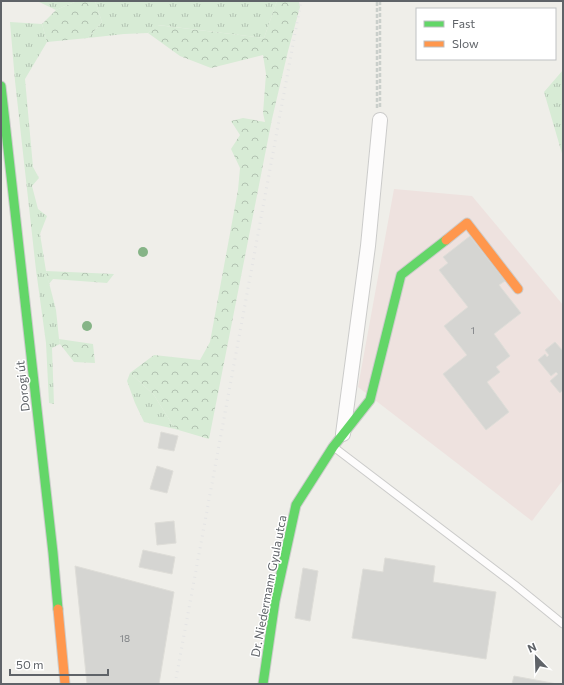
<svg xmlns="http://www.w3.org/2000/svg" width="564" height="685" font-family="Commissioner,sans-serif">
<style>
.medical{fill:#eee2df}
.grass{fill:url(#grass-tufts)}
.forest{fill:url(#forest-crowns)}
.building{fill:#d5d5d2;stroke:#deddd8}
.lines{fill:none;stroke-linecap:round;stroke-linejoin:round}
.lane-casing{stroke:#cbcbca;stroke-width:9}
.street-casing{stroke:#cbcbca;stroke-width:16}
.fast-casing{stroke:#cccccb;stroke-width:11}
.slow-casing{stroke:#cccccb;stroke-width:11}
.path{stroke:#cacfcb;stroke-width:2.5;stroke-dasharray:4 2;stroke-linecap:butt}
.lane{stroke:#fdfcfc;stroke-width:7}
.street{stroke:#fdfcfc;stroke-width:14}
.fast{stroke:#63d668;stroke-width:9}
.slow{stroke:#ff974d;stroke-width:9}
.rail{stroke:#e4e4e4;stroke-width:3;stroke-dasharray:1 5;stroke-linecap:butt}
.tree{fill:#86b487}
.labels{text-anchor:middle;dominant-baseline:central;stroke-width:3;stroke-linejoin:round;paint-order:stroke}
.number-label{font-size:10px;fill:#7e8184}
.street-label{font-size:12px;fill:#5f6368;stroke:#fff}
</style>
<defs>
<pattern id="grass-tufts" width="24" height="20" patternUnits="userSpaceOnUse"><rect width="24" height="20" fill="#d7ebd5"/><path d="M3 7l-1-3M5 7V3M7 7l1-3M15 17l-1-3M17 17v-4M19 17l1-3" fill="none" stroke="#b2c2b1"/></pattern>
<pattern id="forest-crowns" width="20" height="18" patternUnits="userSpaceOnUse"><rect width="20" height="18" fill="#d7ebd5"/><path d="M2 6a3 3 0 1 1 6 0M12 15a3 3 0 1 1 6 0" fill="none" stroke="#b2c2b1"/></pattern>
</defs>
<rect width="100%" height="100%" fill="#efeee9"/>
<path class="medical" d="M394,189L472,196L563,305V480L532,521L358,387Z"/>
<path class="grass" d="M37,1H77L56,10Z
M95,1H277L264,38L158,25L148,33L124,34L88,38L102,22Z
M10,22L42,24L47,42L25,79L33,167L39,178L32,186L38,209L47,216L40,234L46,271L56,310L59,339L60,344L52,348L54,404L49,403L46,343L36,270L15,81Z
M563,70V157L544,92Z
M130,373L154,395L175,429L144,422L135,403L127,381Z"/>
<path class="forest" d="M77,1H95L102,22L88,38L47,42L42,24L56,10Z
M277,1H299L300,7L288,51L272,119L209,439L175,429L154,395L130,373L154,355L200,360L210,342L238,190L240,168L231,149L240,135L231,121L243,118L265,122L263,113L266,74L263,55L211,68L180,56L148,33L157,25L264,38Z
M46,271L114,274L107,283L53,279L49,284Z
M59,339L93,344L95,363L74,362L60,344Z"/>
<path class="building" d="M470,236L505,281L499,285L521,313L494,334L510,356L496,367L500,372L487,382L509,412L486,430L443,374L467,355L444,326L468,307L439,270L448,263L443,257Z
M555,342L563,351V390L560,393L550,381L558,374L556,372L551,376L538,360L545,354L547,357L549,355L545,350Z
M161,432L178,436L174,451L158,448Z
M157,466L173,471L167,493L150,489Z
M174,521L176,543L157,545L155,523Z
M143,550L175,557L172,574L139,567Z
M385,558L435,566L433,582L496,592L486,659L352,638L363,569L383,572Z
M75,566L174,592L159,684H87Z
M303,568L318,571L310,621L295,618Z
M514,676L557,684H512Z"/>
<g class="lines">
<g class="lane-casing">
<path id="lane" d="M335,448L515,585L563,624"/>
</g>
<g class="street-casing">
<path id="street" d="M343,434L368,246L380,120"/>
</g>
<g class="fast-casing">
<path id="fast" d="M1,86L53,553L58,609
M263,684L275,601L296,505L333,447L370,400L401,275L446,240"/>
</g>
<g class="slow-casing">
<path id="slow" d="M446,240L467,223L518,289
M58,609L65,684"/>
</g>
<path class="path" d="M380,1V108
M377,108V1"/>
<use href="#lane" class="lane"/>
<use href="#street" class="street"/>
<use href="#fast" class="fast"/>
<use href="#slow" class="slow"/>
<path class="rail" d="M175,684L301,1"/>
</g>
<g class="tree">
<circle cx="143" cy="252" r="5"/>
<circle cx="87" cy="326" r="5"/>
</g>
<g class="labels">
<g class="number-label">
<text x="473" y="330">1</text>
<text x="125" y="638">18</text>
</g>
<g class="street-label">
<text transform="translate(22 386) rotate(-96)">Dorogi út</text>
<text transform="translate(268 586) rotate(-79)">Dr. Niedermann Gyula utca</text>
</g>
</g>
<rect width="564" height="685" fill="none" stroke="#5f6368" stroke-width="4"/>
<rect x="416" y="8" width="140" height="52" fill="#ffffff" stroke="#bfc1c3"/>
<rect x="424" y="21" width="20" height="6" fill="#63d668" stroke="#bfc1c3"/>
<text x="452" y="28" font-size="12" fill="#5f6368">Fast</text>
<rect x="424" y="41" width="20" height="6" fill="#ff974d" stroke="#bfc1c3"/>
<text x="452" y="48" font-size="12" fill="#5f6368">Slow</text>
<g transform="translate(536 657) rotate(337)" stroke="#ffffff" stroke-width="3" paint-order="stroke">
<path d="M0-3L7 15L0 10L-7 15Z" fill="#5f6368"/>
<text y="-6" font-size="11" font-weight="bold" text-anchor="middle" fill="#5f6368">N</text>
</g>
<path d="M10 669v6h98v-6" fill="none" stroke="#5f6368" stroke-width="2"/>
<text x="16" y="669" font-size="12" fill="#5f6368" stroke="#ffffff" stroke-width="3" paint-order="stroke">50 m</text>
</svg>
